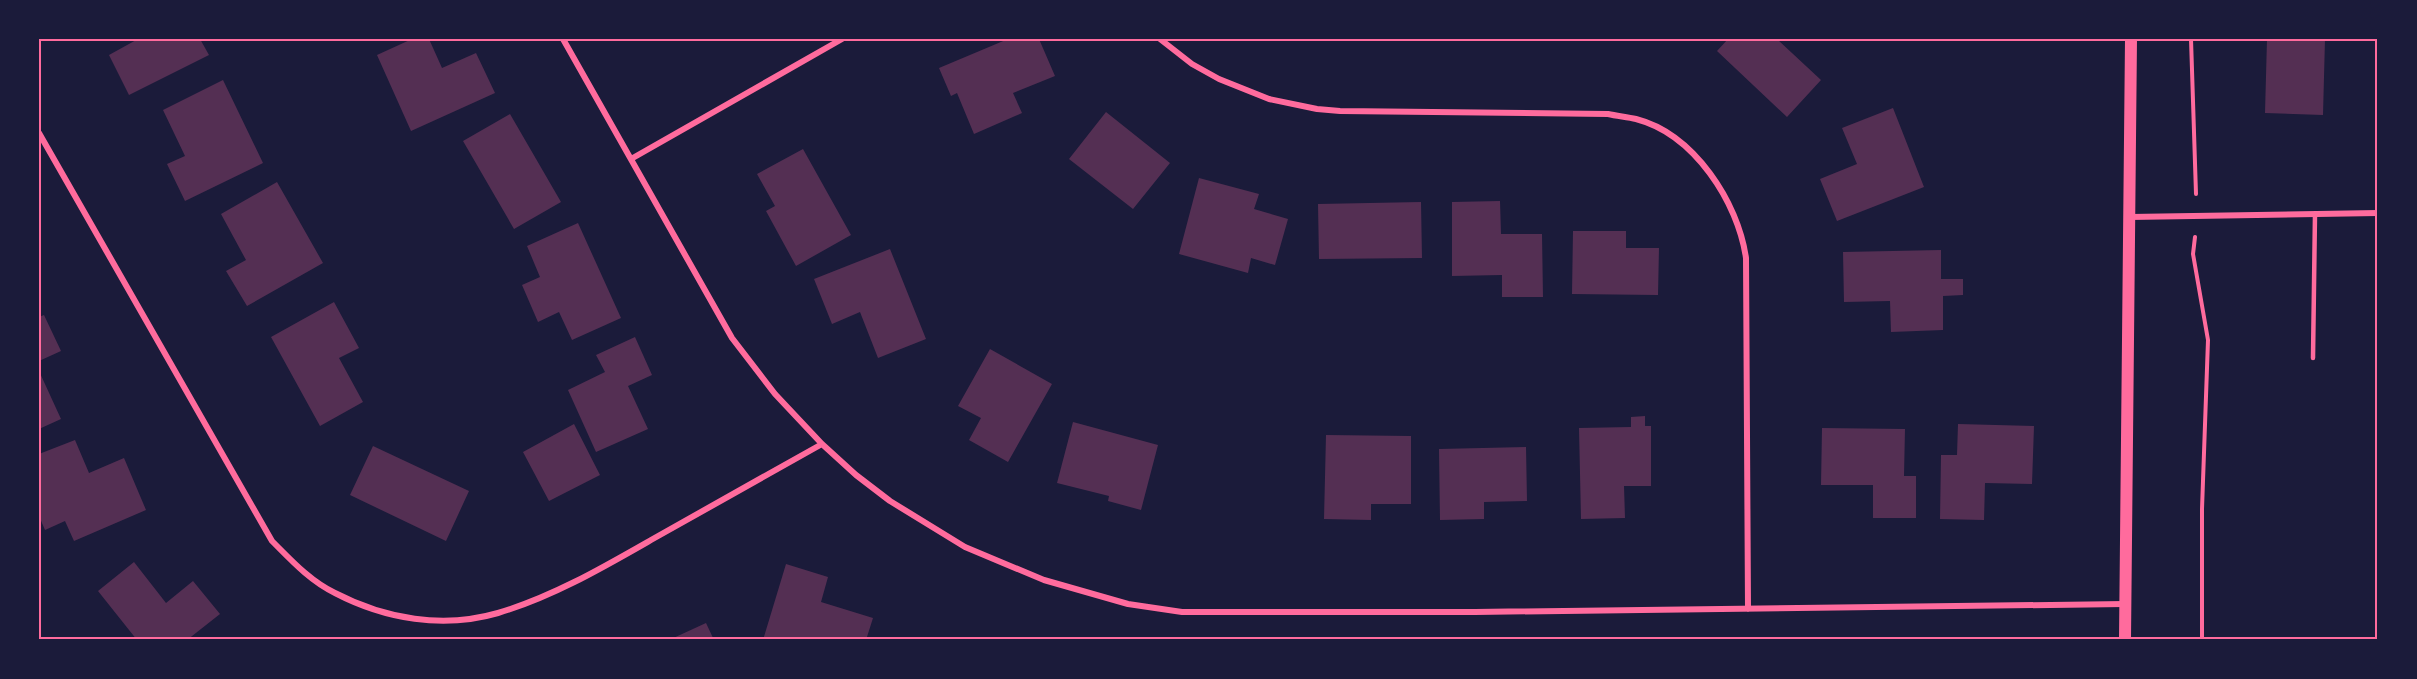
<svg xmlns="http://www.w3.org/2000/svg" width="2417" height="679" font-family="Overpass,sans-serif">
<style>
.building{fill:#542f53}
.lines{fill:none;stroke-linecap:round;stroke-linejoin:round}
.path{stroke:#ff6b9d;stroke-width:4}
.service{stroke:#ff6b9d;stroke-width:4.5}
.minor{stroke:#ff6b9d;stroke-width:6}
.secondary{stroke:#ff6b9d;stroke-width:12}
.neatline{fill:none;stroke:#ff6b9d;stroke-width:2}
</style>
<rect width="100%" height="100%" fill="#1b1b3a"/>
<path class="building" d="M138,39H200L209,55L129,95L109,55Z
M412,39H429L442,68L476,53L495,93L411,131L377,55Z
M1008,39H1039L1055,76L1013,93L1022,113L974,134L957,93L951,96L939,68Z
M1728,39H1777L1821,80L1787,117L1717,51Z
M2267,39H2325L2323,115L2265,113Z
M223,80L263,163L185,201L167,164L185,156L163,110Z
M1893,108L1924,187L1837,221L1820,179L1857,164L1842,128Z
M1106,112L1170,163L1133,209L1069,159Z
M510,114L561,202L514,229L463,141Z
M803,149L851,235L796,266L766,211L775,206L757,174Z
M1199,178L1259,194L1254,209L1288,219L1275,265L1251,258L1248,273L1179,254Z
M277,182L323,263L247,306L226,271L246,260L221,214Z
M1500,201L1501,234H1542L1543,297H1502V275L1452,276V202Z
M1421,202L1422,258L1319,259L1318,204Z
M578,223L621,318L572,340L559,312L538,322L522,285L540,277L527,246Z
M1573,231H1626V248H1659L1658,295L1572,294Z
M890,249L926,339L878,358L860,312L832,324L814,279Z
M1941,250V279H1963V295L1943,296V330L1891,332L1890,301L1844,302L1843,252Z
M334,302L359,348L339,358L363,402L320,426L271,337Z
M44,315L61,351L39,361V317Z
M635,337L652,375L628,386L648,429L596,452L568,390L605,372L596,355Z
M990,349L1052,384L1008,462L969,440L981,418L958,406Z
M39,371L61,419L39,429Z
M1645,416V426H1651V486H1624L1625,518L1581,519L1579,428L1631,427V417Z
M1073,422L1158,445L1141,510L1108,501L1109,496L1057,483Z
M574,424L600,475L549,501L523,452Z
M1958,424L2034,426L2032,484L1985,483L1984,520L1940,519L1941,455H1957Z
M1822,428L1905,429L1904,476H1916V518H1873V485H1821Z
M1326,435L1411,436V504H1371V520L1324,519Z
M75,440L89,473L124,458L146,510L74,541L65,521L45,530L39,516V486H41L39,480V454Z
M373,446L469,491L446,541L350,495Z
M1526,447L1527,501L1484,502V519L1440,520L1439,449Z
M134,562L166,603L193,581L220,614L187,640H137L98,591Z
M786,564L828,577L821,602L873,618L866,640H763Z
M706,623L714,640H669Z"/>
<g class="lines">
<path class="path" d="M2191,39L2196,194
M2195,237L2193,254L2208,340L2202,509V640"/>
<path class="service" d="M2313,358L2315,214"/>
<path class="minor" d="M563,39L732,338L775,394L822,444L856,475L890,501L965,547L1044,580L1128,604L1182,612H1475L2125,604
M1160,39L1192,64L1219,79L1269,99L1317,109L1340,111L1608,114C1617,116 1627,117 1636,119C1694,134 1738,202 1746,258L1748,609
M39,133L272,541C291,560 310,581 335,593C385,619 443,629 498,613C552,597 602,568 651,540C708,508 765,476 822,444
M631,159L842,39
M2130,217L2378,213"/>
<path class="secondary" d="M2125,640L2131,39"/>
</g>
<rect width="2417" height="679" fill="none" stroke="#1b1b3a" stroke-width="81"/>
<rect x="40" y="40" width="2336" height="598" class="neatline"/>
</svg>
